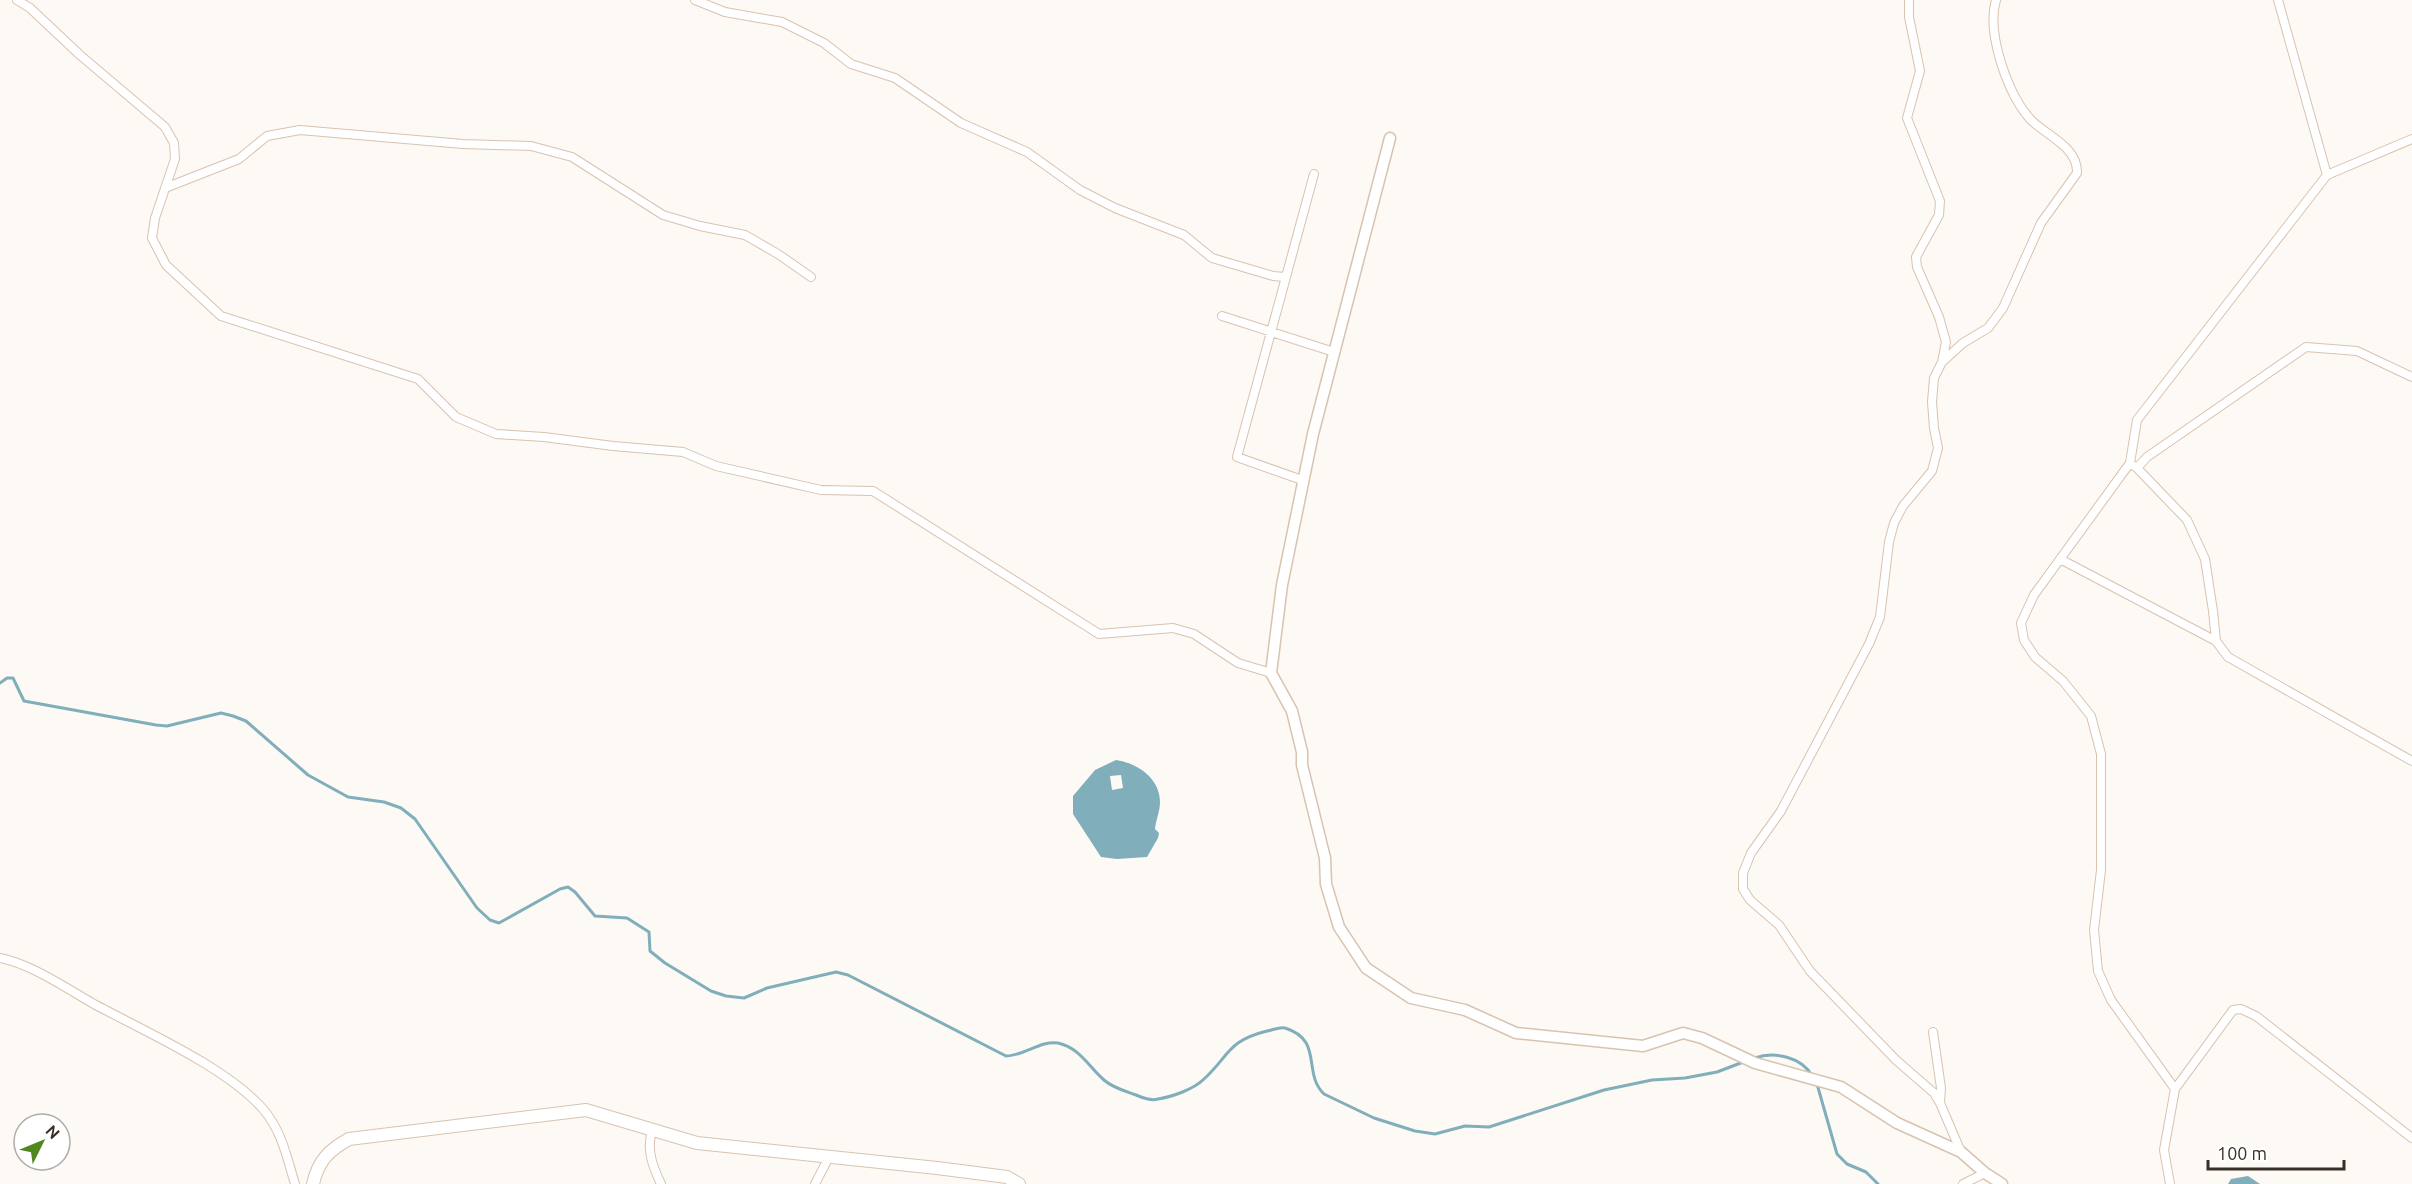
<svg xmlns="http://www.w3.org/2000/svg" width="2412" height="1184" font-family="Ubuntu,sans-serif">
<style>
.water{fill:#81aebb;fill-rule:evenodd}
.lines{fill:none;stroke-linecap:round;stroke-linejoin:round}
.stream{stroke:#81aebb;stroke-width:3}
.minor-casing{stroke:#d8c3af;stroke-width:10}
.tertiary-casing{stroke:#d8c3af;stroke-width:13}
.secondary-casing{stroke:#d8c3af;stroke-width:14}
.minor{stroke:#fff;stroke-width:8}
.tertiary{stroke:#fff;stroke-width:10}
.secondary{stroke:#fff;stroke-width:12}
</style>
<rect width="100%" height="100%" fill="#fdf9f5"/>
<path class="water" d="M1116,760C1137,763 1160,778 1160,802C1160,812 1156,819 1155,829L1159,833L1158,838L1147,857L1117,859L1101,857L1073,814V796L1095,770ZM1121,775L1123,788L1112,790L1110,776Z
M2248,1176L2260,1184H2228L2231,1179Z"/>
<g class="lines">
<path class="stream" d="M0,683L7,678H13L24,701L156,725L167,726L221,713L233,716L246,721L308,775L348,797L384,802L401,808L415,819L477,908L490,920L499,923L560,889L568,887L575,892L595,916L627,918L649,932L650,951L665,963L711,991L726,996L744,998L767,988L836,972L848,975L1006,1056C1024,1056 1041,1040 1058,1043C1080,1048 1088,1066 1104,1080C1113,1088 1125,1091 1136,1095C1143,1098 1152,1101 1158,1099C1172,1097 1194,1089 1204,1079C1230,1055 1227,1041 1267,1031C1273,1030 1279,1027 1285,1028C1324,1040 1302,1073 1324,1094L1374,1118L1415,1131L1435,1134L1465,1126L1489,1127L1604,1090L1652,1080L1685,1078L1717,1072L1746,1061
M1755,1058C1774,1051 1802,1057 1812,1076
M1817,1084L1837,1154L1847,1164L1866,1172L1878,1184"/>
<g class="minor-casing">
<path id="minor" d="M17,0L30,8L80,55L165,127L174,143L175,159L155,218L152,238L166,265L221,316L418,379L456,417L496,434L544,437L613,446L683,452L716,466L821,490L873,491L1099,634L1173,628L1194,634L1238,663L1271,673
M695,0L725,12L782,22L824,43L851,64L895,78L961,123L1027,152L1080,190L1115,208L1184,235L1212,258L1273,276L1285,277
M1909,0V17L1920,71L1907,118L1940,201L1939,215L1916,257L1917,267L1939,317L1946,342L1942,362L1934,378L1932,402L1934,428L1938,448L1932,471L1903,506L1894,523L1889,542L1880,617L1869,644L1781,811L1751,853L1743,873V889L1750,900L1779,925L1810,971L1896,1060L1934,1093L1940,1103L1961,1152
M2327,175L2412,139
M165,188L239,159L267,136L300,130L463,144L531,146L572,157L663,215L700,226L745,235L778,254L811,277
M1222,316L1334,352
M1942,362L1963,343L1988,328L2003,308L2041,223L2077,173C2078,147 2047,136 2031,120C2008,95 1986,33 1996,0
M2130,463L2137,468L2187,520L2205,559L2213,611L2216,641L2228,657L2412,761
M2137,468L2147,457L2306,347L2357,351L2412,377
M1302,480L1237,457L1314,174
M2060,559L2216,641
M0,958C31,964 66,988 94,1004C144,1031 226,1067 263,1109C282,1131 287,1158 295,1184
M1933,1032L1941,1088L1940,1102
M2175,1089L2233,1010L2241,1009L2256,1016L2412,1138
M652,1131C646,1150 653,1167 661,1184
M815,1184L829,1157
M1963,1184L1985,1173
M2170,1184L2164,1150L2175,1089L2111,1000L2098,971L2094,930L2101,870V754L2091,716L2063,681L2035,657L2024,640L2021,623L2034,595L2130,463L2137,420L2327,175L2278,0"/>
</g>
<g class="tertiary-casing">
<path id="tertiary" d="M1390,138L1313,434L1282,585L1271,673L1292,711L1302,752V765L1325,858L1326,884L1339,927L1366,968L1411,998L1465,1010L1516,1033L1643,1046L1683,1033L1702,1038L1755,1063L1841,1087L1897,1123L1961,1152L1985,1173L2002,1184"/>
</g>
<g class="secondary-casing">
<path id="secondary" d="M313,1184C318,1161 329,1150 349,1139L586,1110L697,1143L937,1168L1007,1177L1019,1184"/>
</g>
<use href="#minor" class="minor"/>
<use href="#tertiary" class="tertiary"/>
<use href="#secondary" class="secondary"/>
</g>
<g transform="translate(42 1142) rotate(47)"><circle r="28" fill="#ffffff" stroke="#afaca9" stroke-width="1.5"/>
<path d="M0-4.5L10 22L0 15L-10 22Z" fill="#51871f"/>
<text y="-9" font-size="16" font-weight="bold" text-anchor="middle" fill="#383028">N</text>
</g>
<path d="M2208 1160v9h136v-9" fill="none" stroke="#383028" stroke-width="3"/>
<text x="2217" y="1160" font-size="18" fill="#383028" stroke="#ffffff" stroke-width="4.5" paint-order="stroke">100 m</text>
</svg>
